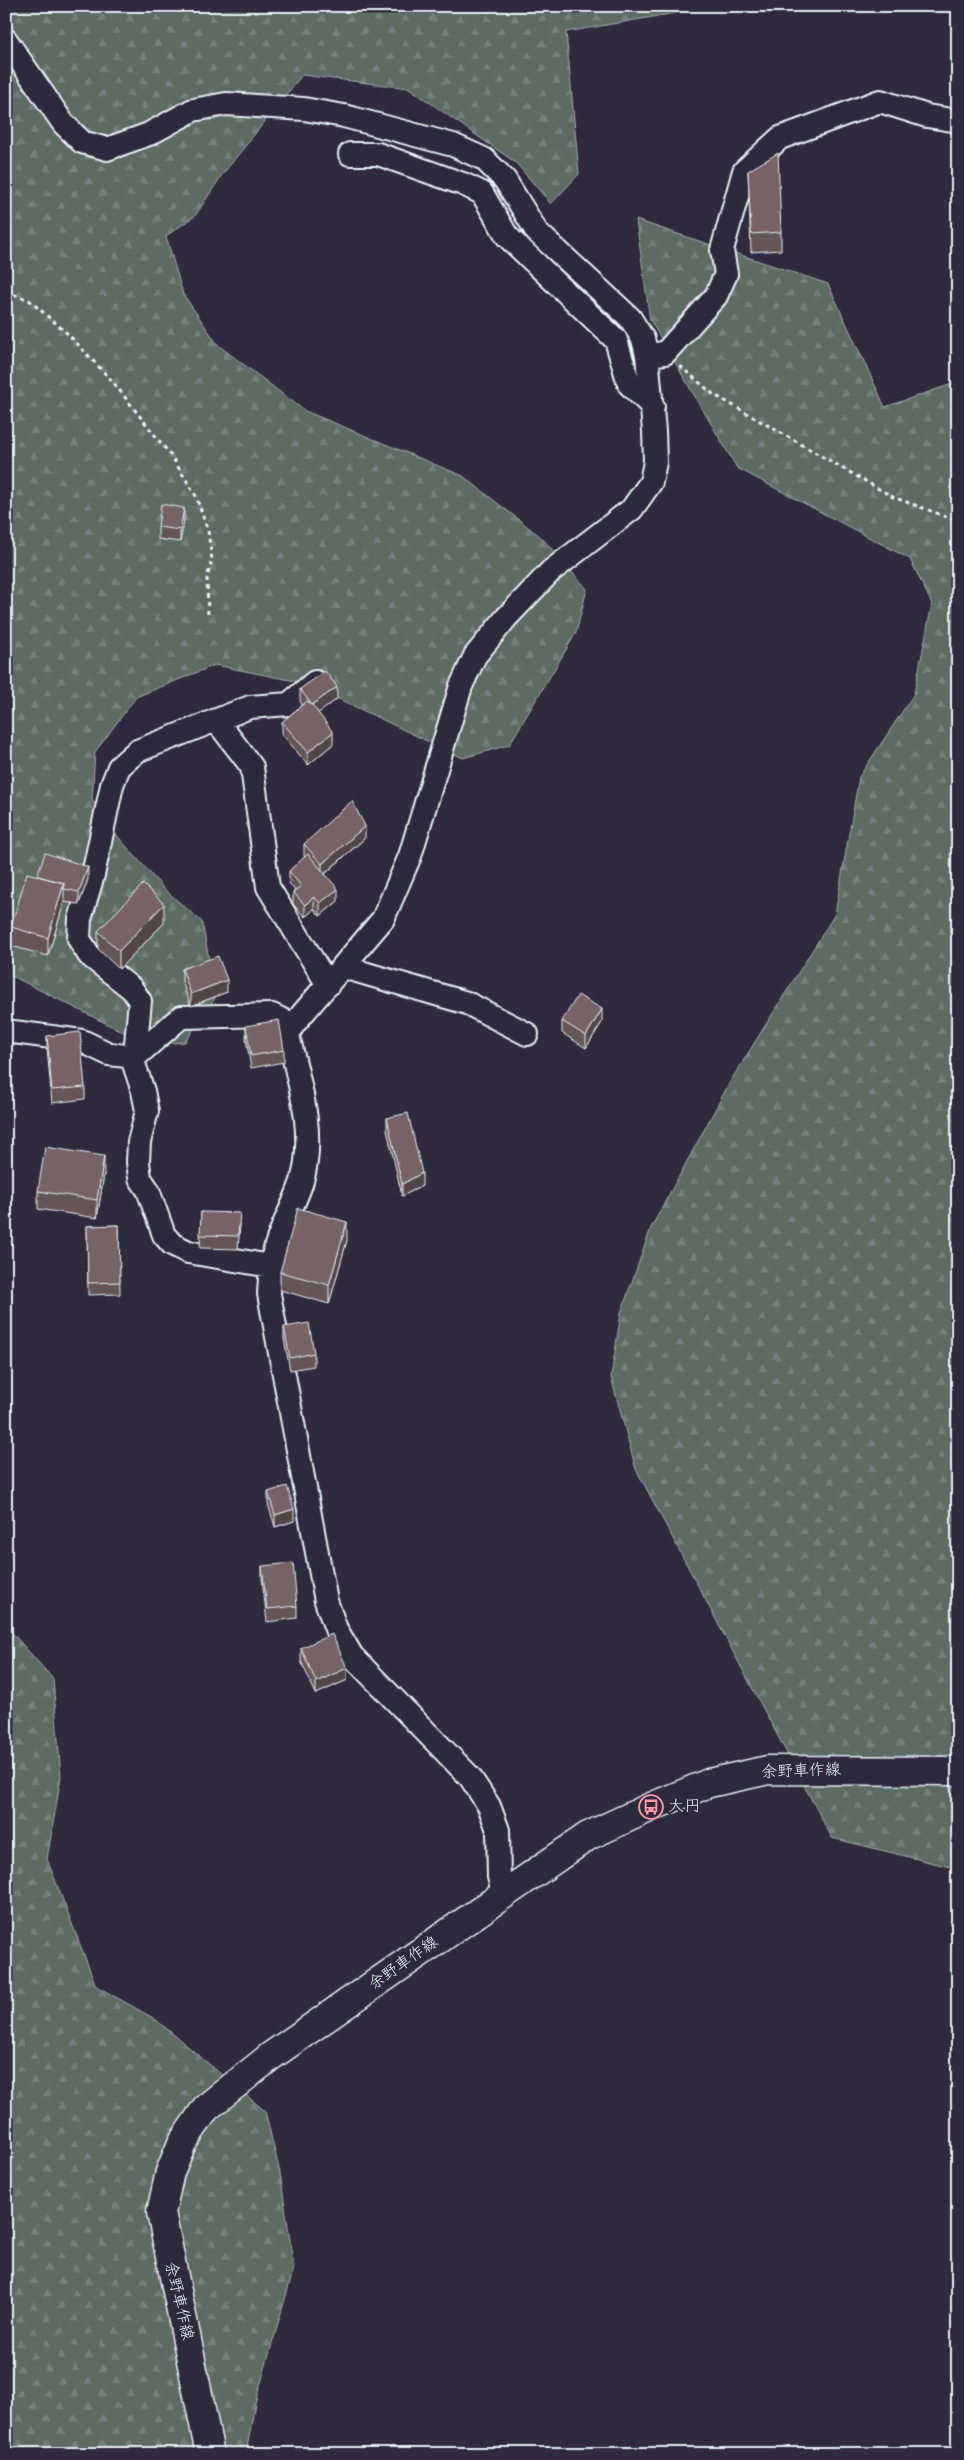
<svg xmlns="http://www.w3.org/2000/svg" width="964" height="2460" font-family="Dekko,'Klee One',sans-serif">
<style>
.forest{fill:url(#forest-firs);stroke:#a2aeae}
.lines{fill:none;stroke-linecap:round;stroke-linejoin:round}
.street-casing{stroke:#e8f1f8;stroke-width:26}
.secondary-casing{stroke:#e8f1f8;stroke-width:31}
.path{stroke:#e8f1f8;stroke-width:3;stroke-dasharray:4 4;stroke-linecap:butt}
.street{stroke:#2f2a3d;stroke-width:22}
.secondary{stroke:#2f2a3d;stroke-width:28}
.wall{fill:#665457;stroke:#e8f1f8}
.shaded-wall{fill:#534547;stroke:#e8f1f8}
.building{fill:#776265;stroke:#e8f1f8}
.labels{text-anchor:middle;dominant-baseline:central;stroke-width:4;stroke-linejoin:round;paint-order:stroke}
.street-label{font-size:16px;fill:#e8f1f8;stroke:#2f2a3d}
.poi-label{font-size:16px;fill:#e8f1f8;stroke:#2f2a3d;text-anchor:start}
</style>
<defs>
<pattern id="forest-firs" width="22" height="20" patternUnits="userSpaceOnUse" patternTransform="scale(1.25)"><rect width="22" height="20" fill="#5b6c64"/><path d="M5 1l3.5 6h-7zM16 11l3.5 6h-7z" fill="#73817b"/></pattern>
</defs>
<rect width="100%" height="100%" fill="#2f2a3d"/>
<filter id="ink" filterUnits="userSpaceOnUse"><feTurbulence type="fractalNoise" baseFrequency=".02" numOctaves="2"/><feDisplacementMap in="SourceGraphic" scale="10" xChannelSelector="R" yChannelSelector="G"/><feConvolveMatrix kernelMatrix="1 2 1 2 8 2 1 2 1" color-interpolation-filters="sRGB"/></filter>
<g filter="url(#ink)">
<path class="forest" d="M6,6H716L566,32L579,174L551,204L516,163L409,88L302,75L222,175L195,216L166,236L183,294L218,345L305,411L463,476L542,538L587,589L576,633L509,745L463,758L305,683L215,665L136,697L95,752L92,800L119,838L164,889L202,922L216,997L185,1042L149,1045L6,973Z
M636,220L828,284L885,407L958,382V1869L832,1838L636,1469L611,1377L621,1313L651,1228L730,1082L835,914L859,777L914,694L932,604L910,559L737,468L650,320Z
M6,1626L53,1679L61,1777L47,1859L96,1986L155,2019L265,2111L280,2173L294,2268L255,2403L246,2454H6Z"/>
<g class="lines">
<g class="street-casing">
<path id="street" d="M6,40L63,123L82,142L107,149L149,134L193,110L226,104L304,109L344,116L453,145L484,159L505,180L537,232L630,318L643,339L647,355L654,431L655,462L651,482L632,509L551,571L506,618L475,656L461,686L410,856L383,919L293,1025L288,1035C299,1082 316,1133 302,1181C295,1204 281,1226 275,1249C270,1264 270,1279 269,1294L326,1601L336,1629L352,1656L470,1777L489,1806L498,1830L499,1877L504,1895
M350,154H378L463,184L482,193L507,236L616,340L629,384L653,407
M647,355L665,353L716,296L726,274L722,250L744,171L780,138L880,101L927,116L958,121
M216,720L252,767L268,887L328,985
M343,967L467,1003L527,1034
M6,1031L82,1041L109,1054L135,1057L181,1017L272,1015L293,1025
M271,1266L188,1252L172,1244L164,1235L148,1190L140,1178L138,1162L139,1142L147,1111L143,1091L134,1064L140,1001L132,989L89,955L79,939L80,919L93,875L112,785L119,767L137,751L250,707L289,704L315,682"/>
</g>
<g class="secondary-casing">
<path id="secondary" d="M210,2454L161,2212L170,2172L182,2143L206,2108L271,2056L588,1836L651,1807L709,1783L768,1770L958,1771"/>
</g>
<path class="path" d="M6,292L29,300L68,334L113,382L172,457L196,496L208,531L212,560L207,578L208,616
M680,366L713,394L893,497L958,521"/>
<use href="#street" class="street"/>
<use href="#secondary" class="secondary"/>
</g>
<path class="wall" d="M748,171L781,232V250L751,252Z
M184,520L180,542L158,539V527Z
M300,689L337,699L318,713L333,744L308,765L282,734V722L302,705L300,701Z
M365,838L325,874L338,901L320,916L314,909L305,917L293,904V892L295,891L289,883V871L305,857L304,856V844Z
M37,876L88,879L79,904L64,902L48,956L11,946V927Z
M164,923L119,969L98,949V931Z
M182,969L227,992L191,1006L182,982Z
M562,1021L602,1022L586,1048L562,1033Z
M246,1026L284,1050V1062L251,1068L246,1039Z
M47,1036L85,1087V1099L52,1103L47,1048Z
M387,1118L422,1186L402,1196L387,1130Z
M104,1174L97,1218L38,1209V1191Z
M201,1212L240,1225L238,1249L200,1248Z
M119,1225L120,1294L88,1295L87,1226Z
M347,1240L329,1304L280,1290V1272Z
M284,1327L314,1353V1366L290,1370L284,1339Z
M268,1492L294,1521L275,1527L268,1504Z
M262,1566L297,1606V1618L267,1622L262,1579Z
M301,1648L347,1680L316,1694L301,1661Z"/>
<path class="shaded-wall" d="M184,508V520L180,542V530Z
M337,687V699L312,718V705Z
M333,732V744L308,765V752Z
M365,826V838L322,876V864Z
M88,867V879L79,904V892Z
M64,883V902L48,956V938Z
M338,889V901L320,916V903Z
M314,897V909L305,917V905Z
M164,904V923L119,969V951Z
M227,980V992L191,1006V994Z
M602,1009V1022L586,1048V1036Z
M104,1156V1174L97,1218V1200Z
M422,1173V1186L402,1196V1184Z
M347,1222V1240L329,1304V1285Z
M294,1509V1521L275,1527V1515Z
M347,1668V1680L316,1694V1682Z"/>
<path class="building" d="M778,153L781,232L751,234L748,171Z
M161,504L184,508L180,530L158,527Z
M325,671L337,687L312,705L333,732L308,752L282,722L307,701L312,705L300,689Z
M352,801L365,826L322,864L304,844Z
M45,853L88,867L79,892L64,889V883L37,876Z
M308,854L338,889L320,903L314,897L305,905L293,892L301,886L289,871Z
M27,873L64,883L48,938L11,927Z
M143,884L164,904L119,951L98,931Z
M218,956L227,980L191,994L182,969Z
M578,995L602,1009L586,1036L562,1021Z
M279,1020L284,1050L251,1056L246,1026Z
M80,1032L85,1087L52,1090L47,1036Z
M408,1113L422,1173L402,1184L387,1118Z
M45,1147L104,1156L97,1200L38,1191Z
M298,1208L347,1222L329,1285L280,1272Z
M201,1212L240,1213L238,1236L200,1235Z
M119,1225L120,1282L88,1283L87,1226Z
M309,1323L314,1353L290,1358L284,1327Z
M287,1486L294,1509L275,1515L268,1492Z
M293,1563L297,1606L267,1609L262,1566Z
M332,1634L347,1668L316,1682L301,1648Z"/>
</g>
<defs>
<g id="bus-ring" transform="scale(1.25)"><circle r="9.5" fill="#2f2a3d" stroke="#ff9aa2" stroke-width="1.5"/><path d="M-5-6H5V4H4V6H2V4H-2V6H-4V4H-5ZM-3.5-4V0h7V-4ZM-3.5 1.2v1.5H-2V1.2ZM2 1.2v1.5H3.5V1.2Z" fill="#ff9aa2"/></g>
</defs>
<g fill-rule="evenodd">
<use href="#bus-ring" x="651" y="1807"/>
</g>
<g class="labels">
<g class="street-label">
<text transform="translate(801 1772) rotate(-2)">余野車作線</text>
<text transform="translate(404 1964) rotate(-35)">余野車作線</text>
<text transform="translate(178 2301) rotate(77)">余野車作線</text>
</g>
<g class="poi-label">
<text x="668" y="1807">大円</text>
</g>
</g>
<rect width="964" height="2460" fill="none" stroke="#2f2a3d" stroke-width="25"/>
<rect x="12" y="12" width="939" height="2435" fill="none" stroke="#e8f1f8" stroke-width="2" filter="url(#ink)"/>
</svg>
